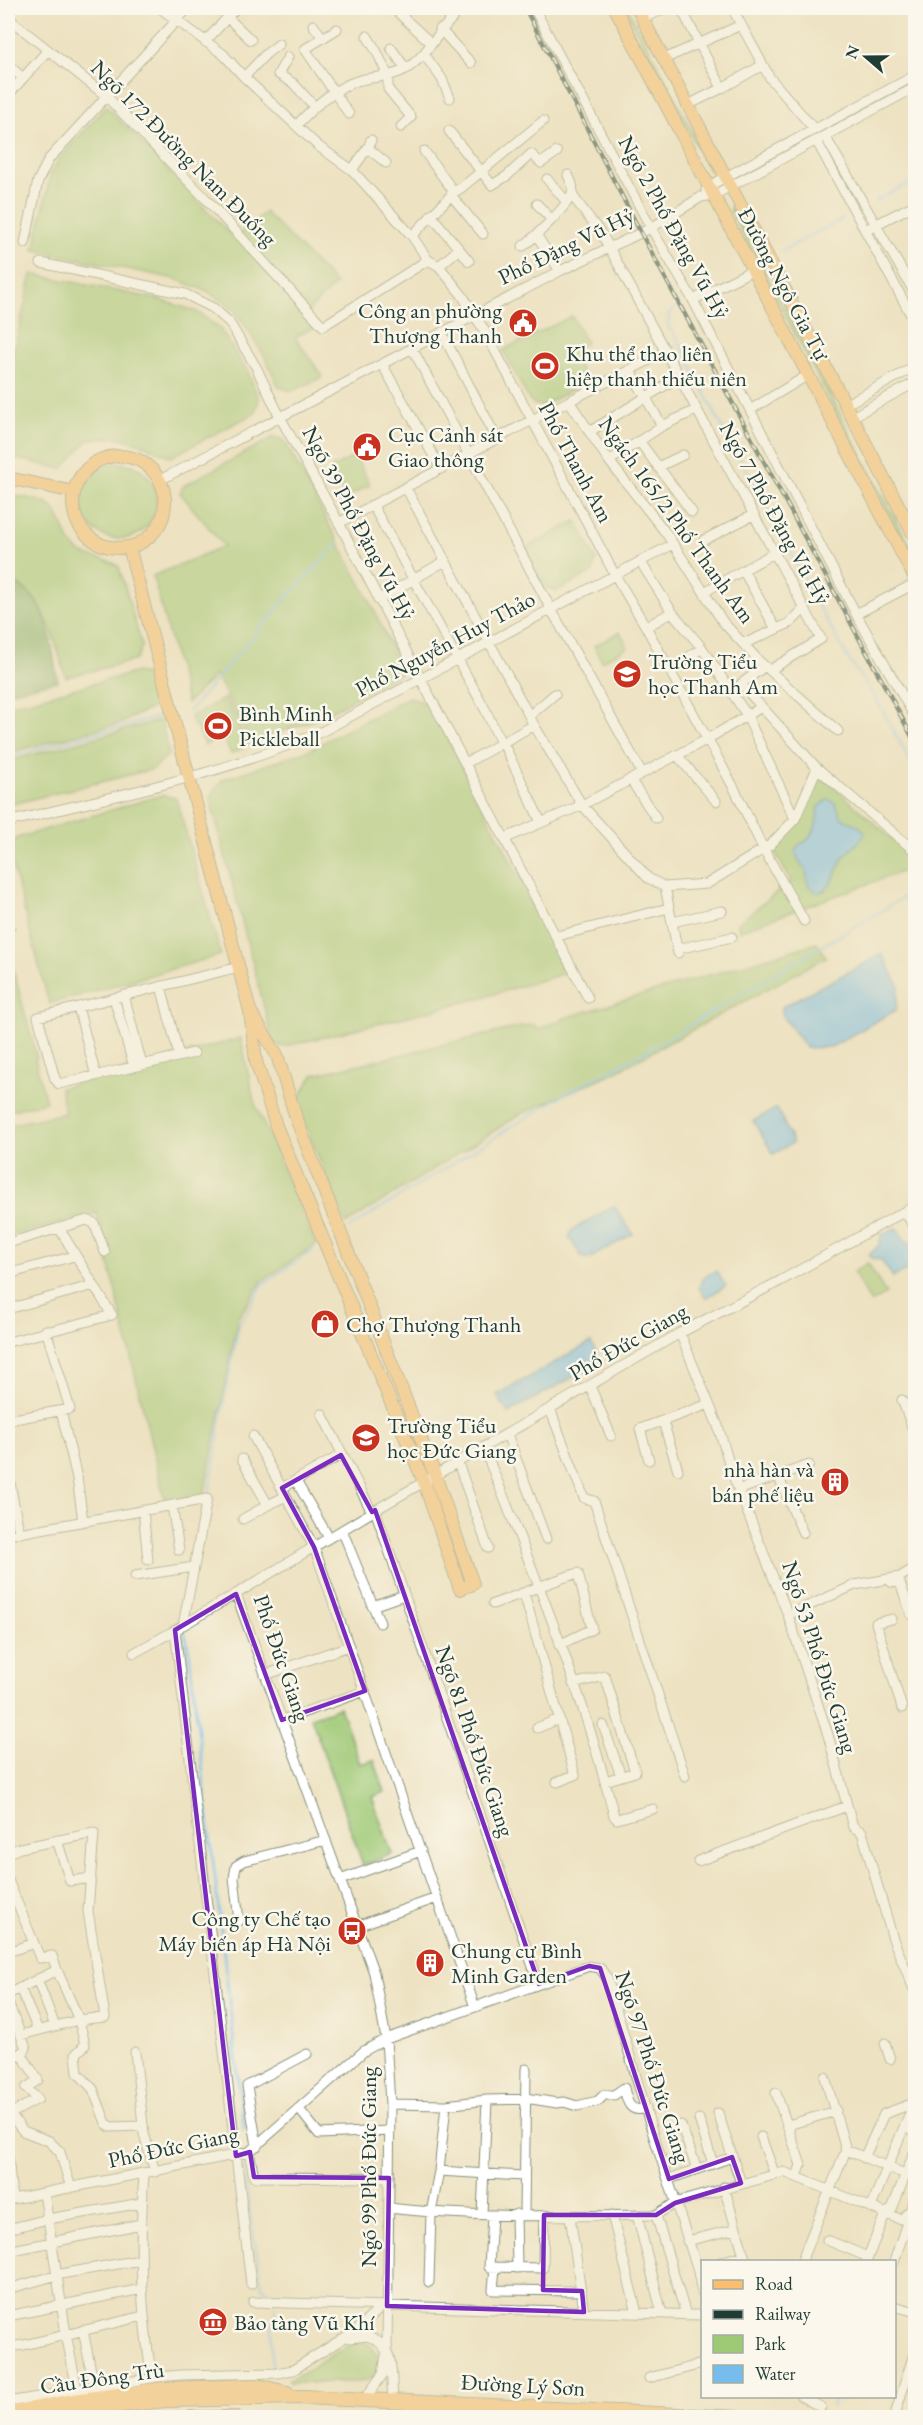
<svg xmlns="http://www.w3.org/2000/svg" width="923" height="2425" font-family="'EB Garamond',serif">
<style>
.green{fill:#9ec975;stroke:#5e8354;stroke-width:1.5}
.forest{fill:#7ead66;stroke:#4e754d;stroke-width:1.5}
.water{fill:#76bded;stroke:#4a7d90;stroke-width:1.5}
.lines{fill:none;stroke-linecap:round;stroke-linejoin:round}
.stream{stroke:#76bded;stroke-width:2}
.minor-casing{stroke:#86907a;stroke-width:11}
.major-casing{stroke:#86907a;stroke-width:14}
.highway-casing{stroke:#86907a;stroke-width:16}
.minor{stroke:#fff;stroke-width:9}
.major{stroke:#fbbd6e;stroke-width:12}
.highway{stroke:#fbbd6e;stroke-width:14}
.rail-casing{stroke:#1f3d34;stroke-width:4.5}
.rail{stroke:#fbf7ec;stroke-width:2;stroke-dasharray:7;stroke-linecap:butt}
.marked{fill:none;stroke:#7b2cbf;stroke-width:4.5;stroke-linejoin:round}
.labels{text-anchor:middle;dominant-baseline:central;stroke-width:5;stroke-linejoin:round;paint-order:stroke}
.street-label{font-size:22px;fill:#1f3d34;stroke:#fbf7ec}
.poi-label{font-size:22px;fill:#1f3d34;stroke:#fbf7ec;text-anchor:start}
</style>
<rect width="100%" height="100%" fill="#fbf7ec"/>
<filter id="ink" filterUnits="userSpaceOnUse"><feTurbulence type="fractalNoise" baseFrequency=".0167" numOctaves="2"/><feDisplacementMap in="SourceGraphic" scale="12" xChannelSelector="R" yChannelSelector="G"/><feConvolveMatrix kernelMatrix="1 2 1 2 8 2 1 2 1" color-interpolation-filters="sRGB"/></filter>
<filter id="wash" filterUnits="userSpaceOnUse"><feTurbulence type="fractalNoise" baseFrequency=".008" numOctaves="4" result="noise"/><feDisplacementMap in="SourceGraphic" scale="24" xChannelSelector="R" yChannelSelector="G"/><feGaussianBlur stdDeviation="1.35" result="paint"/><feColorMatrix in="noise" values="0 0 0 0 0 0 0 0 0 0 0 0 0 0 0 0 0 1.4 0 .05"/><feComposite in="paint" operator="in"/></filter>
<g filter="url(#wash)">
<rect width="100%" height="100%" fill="#ede2c1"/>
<path class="green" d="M624,8H628L712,168V171L709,170Z
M106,106L234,238L265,212L336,284L306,313L318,325L295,337L323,377L292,391L279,387L264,355L236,312L207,291L175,279L34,250L51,173L59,159Z
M731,206L915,555V564L730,211Z
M32,274L157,299L196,311L220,329L248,372L259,399L255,413L171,457L141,444L117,437L88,440L62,469L8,457V376Z
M572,316L586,343L571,351L587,382L542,406L535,405L529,400L503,350Z
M274,437L284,440L371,603L402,672L317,719L251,742L216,675L187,703L153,576L224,546L180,493L183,486Z
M355,456L370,485L346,498L330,469Z
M81 501a38 38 0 1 1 76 0a38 38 0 1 1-76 0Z
M8,495C20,497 34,498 45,503C65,511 61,540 80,552C92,560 108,557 119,567L142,646L136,660L66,677C54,643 47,593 8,581Z
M576,521L596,559L593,572L557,591L544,587L524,549Z
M620,632L628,647L602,661L594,646Z
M137,672L155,680L159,704L121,723L8,753V706Z
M409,697L430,705L569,972L477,999L283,1047L273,1042L210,797L222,780L309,750Z
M225,698L249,745L231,754L222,736L205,745L190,717Z
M161,720L169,754L153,769L8,805V761Z
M818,773L915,859V867L739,931L738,923L791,881L773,849L800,817Z
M162,795L176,798L221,955L49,1004L8,848L17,838Z
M817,943L826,957L617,1071L521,1114L346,1224L296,1103L313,1075L533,1024L538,1029L568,1017Z
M8,950L37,1058L35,1059L46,1102L8,1111Z
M241,1038L254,1101L316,1245L262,1281L238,1318L204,1496L165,1502L97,1213L8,1237V1125L65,1113L60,1088Z
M868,1263L886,1294L871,1303L853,1272Z
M340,1707L360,1764L374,1760L385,1792L372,1797L392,1854L363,1865L311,1717Z
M361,2342L370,2344L379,2357L376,2373L367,2381L357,2382L298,2383H290L288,2380C314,2371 337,2346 361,2342Z"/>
<path class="forest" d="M8,581C51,594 50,644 58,681L8,692Z"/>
<path class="water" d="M828,799L835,803L842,818L859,826L865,832C862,843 850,848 843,858C836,868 828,908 808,885L806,870L799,861L795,851C798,845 800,844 806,841C817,832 817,820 818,808Z
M882,954L899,986L896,1010L831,1047L806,1048L782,1016V1007Z
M777,1108L793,1143L773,1154L753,1121Z
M614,1206L633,1234L589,1259L582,1257L569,1238L572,1230Z
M896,1228L906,1241L915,1244V1265L911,1269L893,1277L881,1260L871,1258L869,1255L879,1245L882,1234Z
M716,1271L726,1286L706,1298L699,1288L703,1277Z
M591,1342L601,1362L508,1413L497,1395Z"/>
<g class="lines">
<path class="stream" d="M875,201L916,180
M782,251L843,219
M675,308L669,313L668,326L680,343L727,437L762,495L813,597L850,661L873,694L916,771
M670,349L680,343
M189,711L288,596L339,543
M8,757L165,715
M349,1228L561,1096L650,1049L916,890
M209,1495L223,1405L239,1325L263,1284L313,1250
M184,1629L189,1651L244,2130
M242,2162L262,2287L274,2295L275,2300
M272,2365V2325L275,2318V2306
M832,2406L835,2396"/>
</g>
</g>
<g filter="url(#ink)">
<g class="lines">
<g class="minor-casing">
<path id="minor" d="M160,8L223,54L244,77L318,146L352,170L412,236L428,260L439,266L462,295L484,330L615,575L646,627L734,788L763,848L804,921
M393,8L430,42
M534,8L651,228L693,300L856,614L916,719
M681,8L722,88
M732,8L770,78L814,129
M227,17L251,40
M8,18L106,96L205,198L323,326L428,260
M643,18L666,8
M313,25L323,38
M337,29L305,49L349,114
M440,29L471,63
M367,36L377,52L388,76V89L411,117L401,127
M205,42L236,8
M391,48L406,69
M424,54L442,79L450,98
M288,57L278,74L293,83L314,106
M664,59L741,25
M8,65L23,78
M244,77L266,54L279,44
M8,95L48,50
M688,105L722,88L763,65
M297,125C313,107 333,89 357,81C374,76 391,78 406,69C429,55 440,26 463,8
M449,131L492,185L507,176L531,154L541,163L557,152
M825,136L916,295
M816,140L916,324
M368,148L386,163
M424,151L454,192
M352,170L369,146L371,140
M547,179L566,201
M706,190L709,186L916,75
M451,195L483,234
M572,195L604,238L821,639L770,670
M537,204L551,219
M431,215L469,261
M869,228L916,204
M412,236L454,192L461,188L543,121
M537,236L560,271
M25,243L38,181L49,159L188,8
M523,246C534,238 568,206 572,193C574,187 571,181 568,175
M41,263L185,294L213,308L229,322L256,367L280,417L339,523L588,998
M439,266L459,249
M693,300L753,270
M442,333L497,439
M412,348L551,609L642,773
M382,364L441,469
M630,370L662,426
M569,401L609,461L666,533L723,622L759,661L838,731
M845,405L916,366
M750,410L808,375
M852,417L916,382
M589,432L679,377
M639,441L692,512
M609,461L662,426L696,410
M658,467L683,455
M160,480L560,271L651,228L701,197L714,195L916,87
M406,488L534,725L582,805L648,878L665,887
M373,506L485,709L501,743
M339,523L532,420L665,352
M704,540L753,515
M640,561L672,612L702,648L746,714L795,819
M743,570L776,629
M704,592L774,553
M378,600L445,561
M856,614L916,583
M646,627L672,612
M741,641L748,642L790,623L804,609
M765,666L741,684L817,768L916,852
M670,670L702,648
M529,716L555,694
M503,743L541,822
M677,755L716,801
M466,763L534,725
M630,779L656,818
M8,822C114,796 222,775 323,731L673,544
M506,838L582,805L706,740L760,708
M665,887L707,884L770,845L795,819L817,768
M665,887L678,953
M672,922L722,911
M8,928L10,927
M557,936L669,908
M677,949L732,937
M161,986L179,1056
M124,995L142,1065
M114,998L134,1067
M78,1007L96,1076
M194,1053L59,1084L55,1079L38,1017L239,967
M905,1211L916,1231
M8,1243L87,1220L94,1223L105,1252
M8,1274L74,1256
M8,1309L94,1285
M680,1333L718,1426L732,1473L788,1615L828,1735L853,1827L862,1832L893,1939L916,1994
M8,1342L112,1315L59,1228
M590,1386L611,1436
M902,1400L916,1437
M550,1409L584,1498L594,1501L685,1776
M61,1411L77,1478L83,1521
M322,1414L372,1512
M8,1420L70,1409L46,1330
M664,1425L678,1470
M507,1434L546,1539
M253,1436L314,1547L475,2007
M484,1448C532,1568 583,1690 614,1816L617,1819L653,1809
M242,1459L268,1505L286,1496
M649,1460L640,1429L709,1404
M458,1463L488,1548
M8,1471L19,1532
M778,1476L803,1533
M296,1481L329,1538
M282,1488L341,1455
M738,1490L809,1465
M172,1505L179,1550
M143,1510L148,1560
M375,1510L539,1984
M243,1519L268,1505
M342,1530L380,1623
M8,1535L207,1499L183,1625L236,1594
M135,1576L194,1567
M891,1582L900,1583L911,1614L916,1617
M524,1593L575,1775L557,1782
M493,1604C522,1594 549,1582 578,1573L592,1629L559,1645
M372,1606L404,1595
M788,1615L855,1585L900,1577L916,1567
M892,1619L876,1623L902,1708
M175,1630L251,2284
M134,1653L179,1628
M265,1675L349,1646
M573,1684L605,1676L635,1772L605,1781
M282,1720L365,1691
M603,1725L621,1776
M537,1728L559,1719
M57,1840L70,1881L91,1878
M8,1853L20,1848L94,1833L88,1911L105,2017L79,2020L85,2045L76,2054L78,2073L93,2089L106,2123L110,2127L142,2126
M698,1861L847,1806
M8,1880L40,1958L52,1956L57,1970L8,1994
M340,1880L421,1851
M239,1921L234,1878L236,1866L244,1861L326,1840
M357,1926L437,1898
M8,1952L34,1943
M37,1979L55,2026
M20,1988L38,2030
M8,2003L26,2048L22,2055L38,2080L26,2088L38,2099L10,2114L23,2131L49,2141L60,2152L71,2188
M21,2035L79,2020L57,1970
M885,2043L890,2059
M135,2052L144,2134L155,2172
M8,2064L22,2052
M825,2077L846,2150
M776,2093L801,2165L797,2177
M390,2104L446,2105L487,2100L532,2099L557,2103L564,2102L577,2106L598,2101L604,2095H614L624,2088C627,2101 629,2114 646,2108
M299,2109L319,2134L390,2131
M718,2113L741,2183
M699,2119L713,2164
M681,2125L697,2169
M788,2125L836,2111
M904,2127L916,2132
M761,2137L775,2175
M257,2146L247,2086L307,2054
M249,2152L254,2177L389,2178
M8,2155L12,2199
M864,2158L884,2114L914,2103
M439,2171L523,2176
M144,2174C139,2245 140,2308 152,2378
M669,2179L732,2157
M724,2187L746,2262
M44,2193L66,2334L77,2389
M8,2200L249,2152L364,2051L386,2039L374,1973L236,1594L372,1512L680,1333L780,1281L916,1205
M871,2207L914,2103
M389,2208C477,2218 567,2216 656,2215L675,2203L784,2172L897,2218L902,2219L911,2209L916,2211
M482,2214L487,2100
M516,2214L517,2268
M524,2214L526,2069
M492,2215L489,2267L543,2268L544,2215
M612,2215L637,2313
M637,2215L662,2314
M656,2215L686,2315
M570,2216L584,2312
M8,2229L48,2219L142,2203
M827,2240L868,2257
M687,2241L736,2229
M8,2251L141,2224
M720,2262L744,2255
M802,2262L804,2254L846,2150L905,2174
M866,2262L885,2214L892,2209L916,2148
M894,2262L916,2195
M495,2267L493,2290L582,2291
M429,2282L431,2213L439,2171L446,2105
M8,2289L61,2274L140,2260
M253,2302L702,2315
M894,2306L916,2312
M8,2316L142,2289
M83,2330L94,2386
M349,2338L368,2336C398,2348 390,2374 393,2400
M8,2347L24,2345L143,2316
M649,2378L702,2364
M801,2396L821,2407
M365,2399L383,2374L387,2349L390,2104L386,2039L589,1966L600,1968L607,1978L653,2134L697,2267L702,2292
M8,2402L157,2377L181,2375L277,2373L293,2370L358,2329L382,2306
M894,2418L916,2347"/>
</g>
<g class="major-casing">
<path id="major" d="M615,8L916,580
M637,8L916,539
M73 502a46 46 0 1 1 92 0a46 46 0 1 1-92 0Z
M8,478L74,492
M129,547L250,1011L256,1061L276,1126L424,1482L460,1589L473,1584L435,1475L296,1118L277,1055L250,1011"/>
</g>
<g class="highway-casing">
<path id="highway" d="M8,2414L73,2401L164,2389L257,2386L287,2393
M41,2418L121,2405L165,2400L304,2397L740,2418
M191,2418H236"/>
</g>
<use href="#minor" class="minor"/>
<use href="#major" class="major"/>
<use href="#highway" class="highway"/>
<g class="rail-casing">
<path id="rail" d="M525,8L641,233L916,744"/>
</g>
<use href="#rail" class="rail"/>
</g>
</g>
<path d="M0 0H923V2425H0ZM341,1455L372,1512L375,1510L539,1984L589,1966L600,1968L669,2179L732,2157L741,2183L675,2203L656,2215H544L543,2290L582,2291L584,2312L387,2306L389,2178L254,2177L250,2152L236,2156L175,1630L236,1594L282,1720L365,1691L314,1547L282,1488Z" fill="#ede2c1" fill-opacity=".55" fill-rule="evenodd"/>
<path class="marked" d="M341,1455L372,1512L375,1510L539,1984L589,1966L600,1968L669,2179L732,2157L741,2183L675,2203L656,2215H544L543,2290L582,2291L584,2312L387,2306L389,2178L254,2177L250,2152L236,2156L175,1630L236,1594L282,1720L365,1691L314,1547L282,1488Z"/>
<defs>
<g id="civic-disc" transform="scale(1.5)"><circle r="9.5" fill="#c8321e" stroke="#fbf7ec"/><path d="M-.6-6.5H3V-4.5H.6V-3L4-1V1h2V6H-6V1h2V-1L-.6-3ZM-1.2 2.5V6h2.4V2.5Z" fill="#fff"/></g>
<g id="stadium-disc" transform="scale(1.5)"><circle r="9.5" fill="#c8321e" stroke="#fbf7ec"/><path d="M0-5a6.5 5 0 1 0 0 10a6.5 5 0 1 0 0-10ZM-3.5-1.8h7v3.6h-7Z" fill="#fff"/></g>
<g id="school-disc" transform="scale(1.5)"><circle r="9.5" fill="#c8321e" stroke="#fbf7ec"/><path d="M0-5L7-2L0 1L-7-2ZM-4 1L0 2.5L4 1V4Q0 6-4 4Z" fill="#fff"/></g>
<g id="shop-disc" transform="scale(1.5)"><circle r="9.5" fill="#c8321e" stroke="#fbf7ec"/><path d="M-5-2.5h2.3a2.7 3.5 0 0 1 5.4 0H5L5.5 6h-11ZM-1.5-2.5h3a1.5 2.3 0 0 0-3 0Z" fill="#fff"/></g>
<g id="building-disc" transform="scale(1.5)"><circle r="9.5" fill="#c8321e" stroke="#fbf7ec"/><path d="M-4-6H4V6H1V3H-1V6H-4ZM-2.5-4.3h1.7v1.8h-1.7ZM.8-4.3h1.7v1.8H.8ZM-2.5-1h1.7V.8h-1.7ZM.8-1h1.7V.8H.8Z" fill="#fff"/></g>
<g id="bus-disc" transform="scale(1.5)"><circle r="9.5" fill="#c8321e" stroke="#fbf7ec"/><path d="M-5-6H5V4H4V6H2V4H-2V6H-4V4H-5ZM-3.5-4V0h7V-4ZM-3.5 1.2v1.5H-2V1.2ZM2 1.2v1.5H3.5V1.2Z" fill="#fff"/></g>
<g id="museum-disc" transform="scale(1.5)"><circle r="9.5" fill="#c8321e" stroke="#fbf7ec"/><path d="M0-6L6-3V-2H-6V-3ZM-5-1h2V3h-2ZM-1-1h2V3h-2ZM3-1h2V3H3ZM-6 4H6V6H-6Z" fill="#fff"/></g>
</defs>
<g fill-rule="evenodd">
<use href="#civic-disc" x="523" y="323"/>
<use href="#stadium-disc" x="545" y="366"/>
<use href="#civic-disc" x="367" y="447"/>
<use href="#school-disc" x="627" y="674"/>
<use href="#stadium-disc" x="218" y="726"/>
<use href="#shop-disc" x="325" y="1324"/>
<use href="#school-disc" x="366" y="1438"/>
<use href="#building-disc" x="835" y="1482"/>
<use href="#bus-disc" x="352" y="1931"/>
<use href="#building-disc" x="430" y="1963"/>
<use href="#museum-disc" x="213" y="2322"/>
</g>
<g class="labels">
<g class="street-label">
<text transform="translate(184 153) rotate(45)">Ngõ 172 Đường Nam Đuống</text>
<text transform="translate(674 227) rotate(61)">Ngõ 2 Phố Đặng Vũ Hỷ</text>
<text transform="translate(566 246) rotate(-26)">Phố Đặng Vũ Hỷ</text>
<text transform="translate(784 284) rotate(62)">Đường Ngô Gia Tự</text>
<text transform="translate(576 462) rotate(62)">Phố Thanh Am</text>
<text transform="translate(775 513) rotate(61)">Ngõ 7 Phố Đặng Vũ Hỷ</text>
<text transform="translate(677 520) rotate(54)">Ngách 165/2 Phố Thanh Am</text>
<text transform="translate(359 523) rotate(62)">Ngõ 39 Phố Đặng Vũ Hỷ</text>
<text transform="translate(445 644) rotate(-28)">Phố Nguyễn Huy Thảo</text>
<text transform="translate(628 1342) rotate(-30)">Phố Đức Giang</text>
<text transform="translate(820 1657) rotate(72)">Ngõ 53 Phố Đức Giang</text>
<text transform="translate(282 1658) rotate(71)">Phố Đức Giang</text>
<text transform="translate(475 1741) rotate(71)">Ngõ 81 Phố Đức Giang</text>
<text transform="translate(653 2067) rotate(72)">Ngõ 97 Phố Đức Giang</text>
<text transform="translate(173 2147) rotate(-12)">Phố Đức Giang</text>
<text transform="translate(368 2167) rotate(-90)">Ngõ 99 Phố Đức Giang</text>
<text transform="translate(102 2378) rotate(-8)">Cầu Đông Trù</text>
<text transform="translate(523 2385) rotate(3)">Đường Lý Sơn</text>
</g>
<g class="poi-label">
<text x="502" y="310" text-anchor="end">Công an phường<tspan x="502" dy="25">Thượng Thanh</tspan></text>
<text x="566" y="353">Khu thể thao liên<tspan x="566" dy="25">hiệp thanh thiếu niên</tspan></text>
<text x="388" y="434">Cục Cảnh sát<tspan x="388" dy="25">Giao thông</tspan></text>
<text x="648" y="661">Trường Tiểu<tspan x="648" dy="25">học Thanh Am</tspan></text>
<text x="239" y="713">Bình Minh<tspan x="239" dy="25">Pickleball</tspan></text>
<text x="346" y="1324">Chợ Thượng Thanh</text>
<text x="387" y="1425">Trường Tiểu<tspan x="387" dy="25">học Đức Giang</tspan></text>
<text x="814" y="1469" text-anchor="end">nhà hàn và<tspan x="814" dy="25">bán phế liệu</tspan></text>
<text x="331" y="1918" text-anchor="end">Công ty Chế tạo<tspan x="331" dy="25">Máy biến áp Hà Nội</tspan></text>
<text x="451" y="1950">Chung cư Bình<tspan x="451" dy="25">Minh Garden</tspan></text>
<text x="234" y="2322">Bảo tàng Vũ Khí</text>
</g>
</g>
<rect width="923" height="2425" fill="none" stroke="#fbf7ec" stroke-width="30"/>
<rect x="701" y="2260" width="195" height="138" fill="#fbf7ec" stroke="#a3ada2" stroke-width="1.5"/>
<rect x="713" y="2280" width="30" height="9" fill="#fbbd6e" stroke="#a3ada2" stroke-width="1.5"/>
<text x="755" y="2290" font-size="18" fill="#1f3d34">Road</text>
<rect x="713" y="2310" width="30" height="9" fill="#1f3d34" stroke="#a3ada2" stroke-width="1.5"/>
<text x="755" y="2320" font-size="18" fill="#1f3d34">Railway</text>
<rect x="713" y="2335" width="30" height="18" fill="#9ec975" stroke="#a3ada2" stroke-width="1.5"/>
<text x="755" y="2350" font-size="18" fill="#1f3d34">Park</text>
<rect x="713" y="2365" width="30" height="18" fill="#76bded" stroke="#a3ada2" stroke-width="1.5"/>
<text x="755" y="2380" font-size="18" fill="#1f3d34">Water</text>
<g transform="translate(866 57) rotate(290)" stroke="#fbf7ec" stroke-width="4.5" paint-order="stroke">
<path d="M0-4.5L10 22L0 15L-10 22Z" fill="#1f3d34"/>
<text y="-9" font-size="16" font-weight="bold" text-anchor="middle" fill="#1f3d34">N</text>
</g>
</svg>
